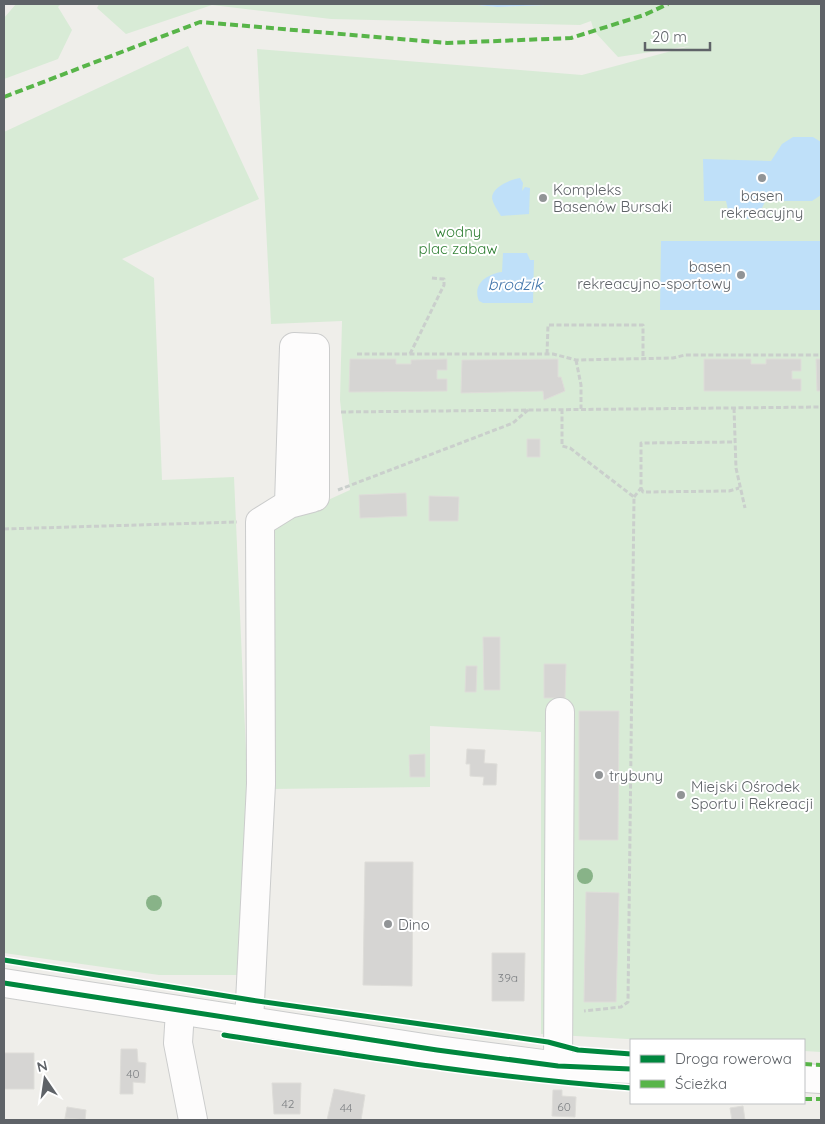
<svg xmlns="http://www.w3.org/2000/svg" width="825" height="1124" font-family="Quicksand,sans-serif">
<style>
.green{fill:#d8ebd6}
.water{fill:#bfe0f9}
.building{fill:#d6d5d3;stroke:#deddd9}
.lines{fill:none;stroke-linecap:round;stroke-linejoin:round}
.minor-casing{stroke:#cbcccc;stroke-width:30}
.path{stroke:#cacfcc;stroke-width:3;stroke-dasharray:5 2.5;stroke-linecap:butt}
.minor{stroke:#fdfcfc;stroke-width:28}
.quiet{stroke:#58b549;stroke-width:4;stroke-dasharray:8 4;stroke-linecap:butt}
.cycleway-casing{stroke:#fff;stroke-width:8}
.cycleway{stroke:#00873e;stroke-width:5}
.tree{fill:#88b388}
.poi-dot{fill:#919496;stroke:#fff;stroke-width:2}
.labels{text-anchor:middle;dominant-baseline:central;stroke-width:4;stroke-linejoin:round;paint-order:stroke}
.number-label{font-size:12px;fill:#7e8184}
.poi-label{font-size:15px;fill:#5f6368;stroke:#fff;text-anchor:start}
.park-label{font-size:15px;fill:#348238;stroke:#fff}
.water-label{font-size:16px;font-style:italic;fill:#4174aa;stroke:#fff}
</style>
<rect width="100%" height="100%" fill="#efeeea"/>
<path class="green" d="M16,4H61L58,7L72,30L58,59L4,79V18Z
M99,4H468L497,7L572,4H821V1052L804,1051V1040H645L541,1034V732L430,726V787L271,789L273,525L350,490L340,400L342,321L271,324L257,49L582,75L690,46L618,57L594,31L591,21L580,25L331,19L212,5L126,34L97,8Z
M188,46L259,199L122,259L154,278L162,480L234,477L249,820L240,975H159L4,953V132Z"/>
<path class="water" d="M468,4H572L497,7Z
M793,137H813L821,142V195L812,201H765C759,219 745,224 729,214L726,201H704L703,159L771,161L782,144Z
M520,178L523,183L522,191L525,187L530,188L529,214L501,216C498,211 493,204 492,198C492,187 511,179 520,178Z
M661,241H821V310H660Z
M503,253H527L530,260H534L533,303H483L479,301C472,284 487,274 502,272Z"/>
<path class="building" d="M350,359H396V364H411V360L447,359V370H437V379H447V391L349,392Z
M558,359V377H561L565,391L544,400L543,391L461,393L462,360Z
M704,359H751V364H766V359H801V371H792V379H801V391H704Z
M816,359H821V391H817Z
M527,439H540V457H527Z
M406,493L407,516L360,518L359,495Z
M429,496L459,497L458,521H429Z
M483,637H500V690H484Z
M544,664H566L565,698H544Z
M466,666H477L476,692H465Z
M579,711H619L618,840H579Z
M467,749L485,750L484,763L497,764L496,785H483L484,777L470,776V764H466Z
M425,754V777H410L409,755Z
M365,862H413L412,986L363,985Z
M586,892L619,893L616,1002H584Z
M492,953H525L524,1001H492Z
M121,1049H137L138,1062L146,1063L145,1083L133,1082V1094H120Z
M4,1053H34V1089H4Z
M272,1083H301L300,1114H274Z
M334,1089L365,1095L361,1120H327Z
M553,1090H562V1096L576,1097L575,1117L552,1116Z
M743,1106L745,1120H732L730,1108Z
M67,1107L86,1110L85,1120L65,1118Z
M65,1118L85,1120H88H65Z"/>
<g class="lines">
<g class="minor-casing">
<path id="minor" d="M289,504L294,347L315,348V497
M4,983L437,1050L558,1066L631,1069
M180,1011L178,1043L193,1120
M249,1022L261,784L260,522L289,504L312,498
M558,1066L560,712
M804,1078L821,1079"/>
</g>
<path class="path" d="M357,354H553L576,360L673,358L685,355H821
M410,354L444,285V279L431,278
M547,354L548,325H643V360
M576,360L581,385V409
M734,408L736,468L745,508
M562,409V446L570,448L634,497L628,1002L621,1007L584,1011
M341,412L821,407
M641,488L643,492L729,491L739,488
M338,490L513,423L529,409
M634,497L641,488V443L735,442
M4,529L237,522"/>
<use href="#minor" class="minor"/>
<path class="quiet" d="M4,97L200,22L447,43L571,38L644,15L668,4
M804,1064L821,1065
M804,1099H821"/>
<g class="cycleway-casing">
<path id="cycleway" d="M4,960L251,1000L548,1042L578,1050L631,1054
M4,983L437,1050L558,1066L631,1069
M224,1035C359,1056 494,1078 631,1088"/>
</g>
<use href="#cycleway" class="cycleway"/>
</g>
<g class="tree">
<circle cx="585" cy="876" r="8"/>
<circle cx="154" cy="903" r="8"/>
</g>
<g class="poi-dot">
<circle cx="762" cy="178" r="5"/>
<circle cx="543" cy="198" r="5"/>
<circle cx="741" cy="275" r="5"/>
<circle cx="599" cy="775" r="5"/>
<circle cx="681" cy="795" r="5"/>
<circle cx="388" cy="924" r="5"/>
</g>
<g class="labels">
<g class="number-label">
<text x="508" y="977">39a</text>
<text x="133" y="1073">40</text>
<text x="288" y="1103">42</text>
<text x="564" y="1106">60</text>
<text x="346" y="1107">44</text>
</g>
<g class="poi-label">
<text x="553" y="189">Kompleks<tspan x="553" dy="17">Basenów Bursaki</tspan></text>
<text x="762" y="195" text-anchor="middle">basen<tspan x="762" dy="17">rekreacyjny</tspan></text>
<text x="731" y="266" text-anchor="end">basen<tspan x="731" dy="17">rekreacyjno-sportowy</tspan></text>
<text x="609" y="775">trybuny</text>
<text x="691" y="786">Miejski Ośrodek<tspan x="691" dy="17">Sportu i Rekreacji</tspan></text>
<text x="398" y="924">Dino</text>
</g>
<g class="park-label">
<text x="458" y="231">wodny<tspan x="458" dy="17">plac zabaw</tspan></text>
</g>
<g class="water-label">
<text x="515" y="284">brodzik</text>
</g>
</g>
<rect width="825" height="1124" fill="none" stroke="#5f6368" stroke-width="10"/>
<rect x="630" y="1039" width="175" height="65" fill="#ffffff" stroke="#bfc1c3"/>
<rect x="640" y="1055" width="25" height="8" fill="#00873e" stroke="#bfc1c3"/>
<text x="675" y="1064" font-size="15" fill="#5f6368">Droga rowerowa</text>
<rect x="640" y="1080" width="25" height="8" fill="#58b549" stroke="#bfc1c3"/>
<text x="675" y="1089" font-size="15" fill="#5f6368">Ścieżka</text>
<g transform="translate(45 1079) rotate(347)" stroke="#ffffff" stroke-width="4" paint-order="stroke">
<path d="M0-4L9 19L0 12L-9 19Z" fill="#5f6368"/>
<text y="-8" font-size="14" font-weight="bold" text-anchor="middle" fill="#5f6368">N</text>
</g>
<path d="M645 42v8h65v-8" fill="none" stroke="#5f6368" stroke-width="2.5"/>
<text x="652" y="42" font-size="15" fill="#5f6368" stroke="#ffffff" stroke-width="4" paint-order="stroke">20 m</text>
</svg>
